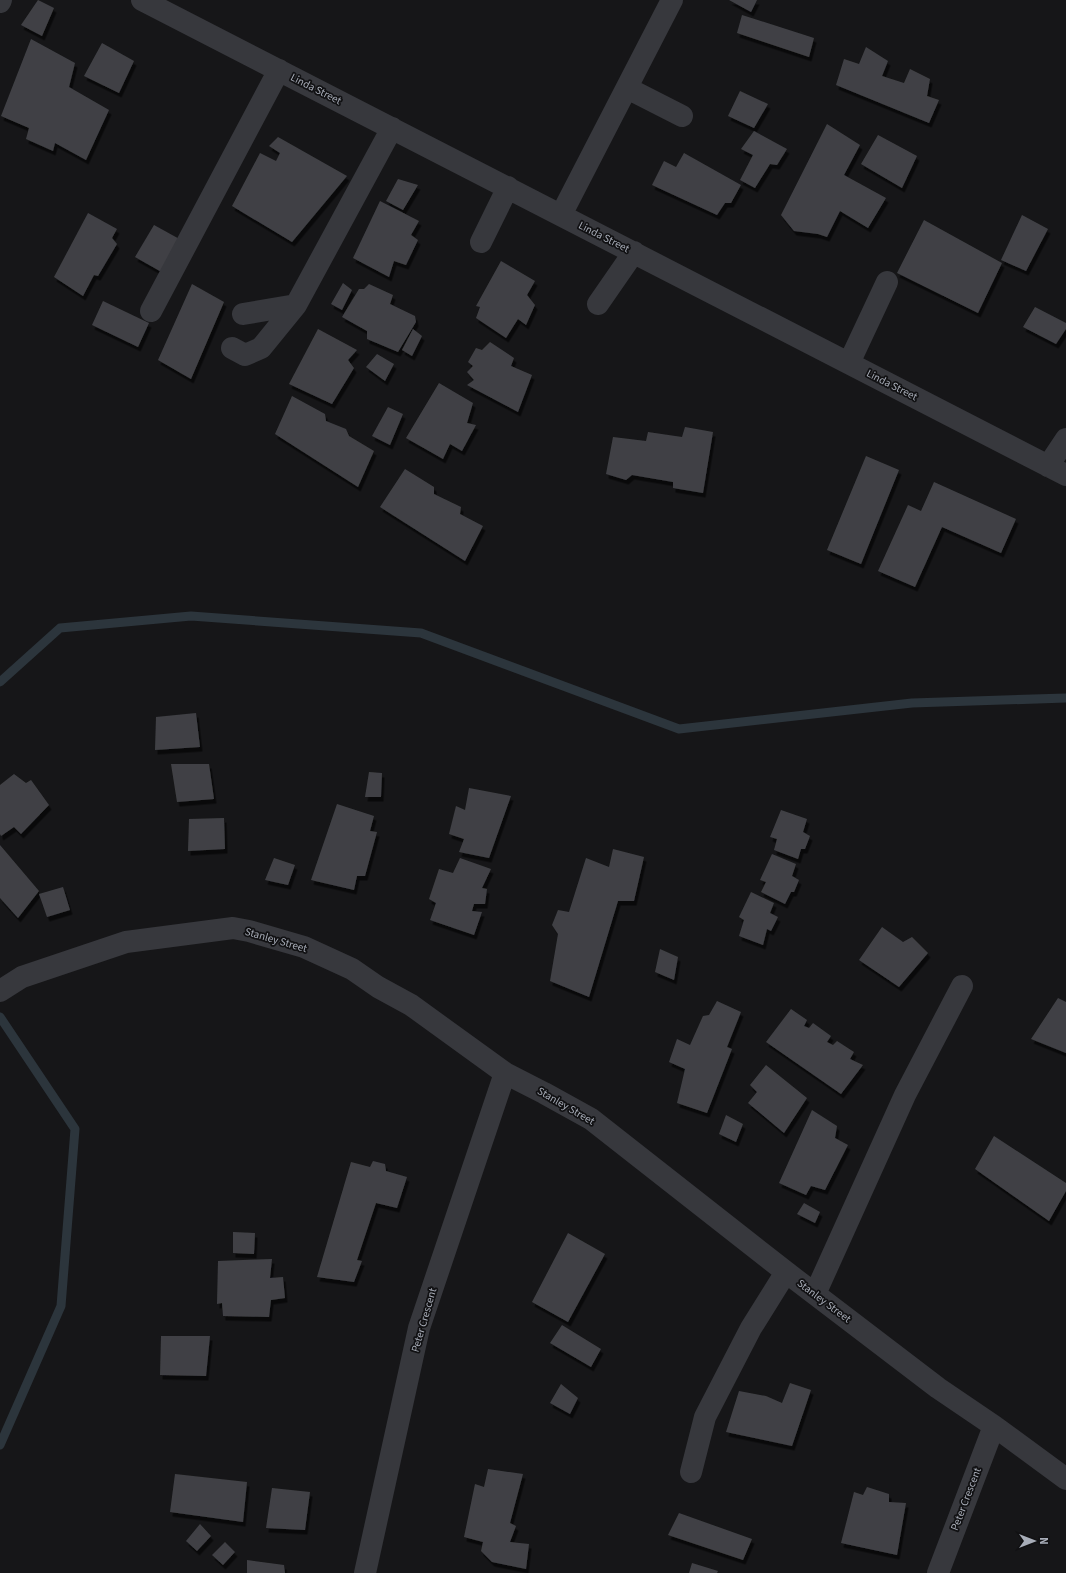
<svg xmlns="http://www.w3.org/2000/svg" width="1066" height="1573" font-family="'Source Sans 3',sans-serif">
<style>
.lines{fill:none;stroke-linecap:round;stroke-linejoin:round}
.stream{stroke:#2c353c;stroke-width:9}
.building{fill:#404145;filter:url(#shadow)}
.street{stroke:#37383d;stroke-width:22}
.labels{text-anchor:middle;dominant-baseline:central;stroke-width:3.5;stroke-linejoin:round;paint-order:stroke}
.street-label{font-size:11px;fill:#a8adb8;stroke:#111113}
</style>
<defs>
<filter id="shadow"><feDropShadow dx="2.5" dy="4.5" stdDeviation="0" flood-color="#0009"/></filter>
</defs>
<rect width="100%" height="100%" fill="#161618"/>
<g class="lines">
<path class="stream" d="M0,682L60,628L191,616L421,633L679,729L912,703L1066,698
M0,1017L75,1129L61,1306L0,1445"/>
</g>
<path class="building" d="M38,0L54,8L42,36L21,25Z
M729,0H757L751,12Z
M742,15L814,38L809,57L737,33Z
M31,39L75,63L69,87L109,110L86,160L55,143L53,151L26,139L29,128L1,116Z
M102,43L134,61L119,93L84,76Z
M866,47L888,61L882,76L904,83L910,69L930,79L927,96L939,100L929,123L836,85L844,59L859,64Z
M740,91L768,104L754,128L728,116Z
M827,124L860,145L844,175L886,198L868,228L840,211L827,237L818,234L794,231L781,215Z
M754,131L787,149L777,165L770,164L755,188L740,180L753,155L741,149Z
M878,135L917,156L902,188L861,164Z
M278,137L347,176L292,242L232,206L260,153L276,161L280,153L269,146Z
M684,153L741,185L731,203H725L717,215L652,185L664,161L676,167Z
M398,179L418,185L403,210L386,201Z
M380,201L419,221L411,235L418,240L406,265L394,261L389,277L353,258Z
M88,213L117,229L112,238L117,244L98,276L94,275L83,296L54,277Z
M1022,215L1048,229L1026,271L1001,260Z
M924,220L1002,263L978,313L897,273Z
M154,225L183,241L165,274L135,257Z
M501,261L535,281L527,295L535,305L526,325L518,319L506,338L476,318L480,307L476,306Z
M343,283L352,290L342,310L331,304Z
M192,284L224,302L191,379L158,360Z
M369,284L393,295L390,304L415,316L416,322L398,352L367,339V331L342,317L359,289H364Z
M103,301L149,323L138,347L92,325Z
M1035,307L1066,323V329L1056,344L1023,327Z
M318,329L357,350L348,360L354,368L332,404L289,384Z
M413,329L422,336L412,356L402,350Z
M490,342L514,358L511,366L532,375L518,412L467,385L474,380L467,372L473,366L468,362L476,348L482,350Z
M377,354L394,364L385,381L366,367Z
M439,383L473,403L467,423L476,425L462,451L450,444L443,459L406,438Z
M292,396L325,414L326,421L346,429L349,436L374,451L358,487L275,434Z
M388,407L403,414L390,445L372,436Z
M685,427L713,432L703,493L673,488V482L632,475L626,480L606,474L613,437L646,441L648,432L682,437Z
M866,456L899,470L861,564L827,550Z
M405,469L434,487V494L461,507L460,514L483,526L465,561L380,507Z
M934,482L1016,519L1001,553L942,527L915,587L878,571L908,505L921,511Z
M196,713L200,747L155,750L156,717Z
M171,764H209L214,799L177,802Z
M369,772L382,773L381,797H365Z
M14,774L26,783L31,780L49,805L21,834L14,827L1,836L0,834V785Z
M469,788L511,796L489,858L459,852L464,839L449,834L456,806L465,810Z
M337,804L374,816L370,831L377,832L365,876H357L354,890L311,880Z
M781,810L807,819L803,832L810,836L805,849H801L798,859L774,850L777,839L770,837Z
M224,818L225,849L188,851L189,819Z
M0,845L39,891L18,918L0,898Z
M613,849L644,857L634,901H618L589,997L550,981L558,934L552,925L558,910L569,912L586,858L609,867Z
M772,854L796,864L792,876L799,880L794,892H791L785,904L761,892L766,882L760,880Z
M274,858L295,865L288,885L265,880Z
M460,858L491,869L482,888L487,889L485,904H474L472,911L482,912L474,935L430,920L436,903L429,899L439,869L453,873Z
M63,887L70,910L47,917L39,894Z
M751,892L774,903L770,913L778,917L771,931L767,929L763,945L739,936L744,920L739,917Z
M882,927L903,942L912,937L928,953L899,987L859,960Z
M660,949L678,957L674,980L655,972Z
M1058,998L1066,1002V1053L1031,1039Z
M717,1001L741,1012L727,1047L732,1049L707,1113L677,1103L685,1069L669,1062L677,1039L690,1045L703,1016L709,1015Z
M791,1009L807,1020L804,1026L809,1028L813,1023L831,1036L827,1042L833,1045L837,1041L854,1052L850,1059L863,1065L841,1094L766,1042Z
M766,1065L807,1098L784,1133L748,1103L757,1092L750,1085Z
M812,1110L837,1126L835,1138L848,1145L825,1190L811,1186L806,1195L779,1183Z
M726,1115L743,1124L736,1142L719,1134Z
M994,1136L1066,1183V1191L1049,1221L975,1169Z
M373,1161L385,1164L386,1171L407,1177L397,1208L376,1203L357,1260L362,1261L354,1282L317,1277L351,1162L370,1167Z
M804,1203L820,1212L815,1223L797,1214Z
M233,1232L255,1233L254,1254L233,1253Z
M568,1233L605,1254L568,1322L532,1302Z
M272,1259L270,1278L283,1277L285,1298L271,1300L269,1317L223,1316L222,1303L217,1304L218,1261Z
M562,1325L601,1349L591,1367L550,1343Z
M161,1336H210L206,1376L160,1375Z
M790,1383L811,1390L792,1446L726,1432L739,1391L766,1396L782,1403Z
M561,1384L578,1398L570,1414L550,1403Z
M488,1469L523,1474L510,1523L516,1526L510,1542L529,1544L526,1569L492,1562L481,1551L483,1542L464,1537L475,1484L484,1487Z
M175,1474L247,1482L243,1522L170,1512Z
M867,1487L889,1494V1502L906,1503L897,1555L841,1543L854,1492L863,1495Z
M272,1488L310,1492L305,1530L266,1528Z
M679,1513L752,1539L743,1560L668,1535Z
M200,1524L211,1536L197,1551L186,1541Z
M225,1542L235,1552L223,1565L212,1555Z
M247,1560L284,1565L285,1573H247Z
M692,1563L718,1571L717,1573H689Z"/>
<g class="lines">
<path class="street" d="M142,0L1066,475
M0,2L1,0
M627,88L682,116
M561,215L672,0
M481,242L508,187
M598,304L634,252
M151,311L279,70
M243,314L296,305L392,128
M232,348L245,355L261,348L296,305
M849,363L887,282
M1048,466L1066,439
M0,991L22,977L126,942L233,928L249,931L304,947L352,969L378,987L411,1005L505,1073L544,1093L591,1119L786,1272L938,1388L994,1426L1066,1479
M815,1294L905,1095L962,986
M691,1472L705,1417L751,1328L786,1272
M365,1573L419,1328L505,1073
M938,1573L994,1426"/>
</g>
<g class="labels">
<g class="street-label">
<text transform="translate(316 89) rotate(27)">Linda Street</text>
<text transform="translate(604 237) rotate(27)">Linda Street</text>
<text transform="translate(892 385) rotate(27)">Linda Street</text>
<text transform="translate(276 940) rotate(16)">Stanley Street</text>
<text transform="translate(566 1106) rotate(30)">Stanley Street</text>
<text transform="translate(824 1301) rotate(37)">Stanley Street</text>
<text transform="translate(424 1320) rotate(-74)">Peter Crescent</text>
<text transform="translate(966 1499) rotate(-69)">Peter Crescent</text>
</g>
</g>
<g transform="translate(1034 1541) rotate(90)" stroke="#111113" stroke-width="3" paint-order="stroke">
<path d="M0-3L7 15L0 10L-7 15Z" fill="#a8adb8"/>
<text y="-6" font-size="11" font-weight="bold" text-anchor="middle" fill="#a8adb8">N</text>
</g>
</svg>
